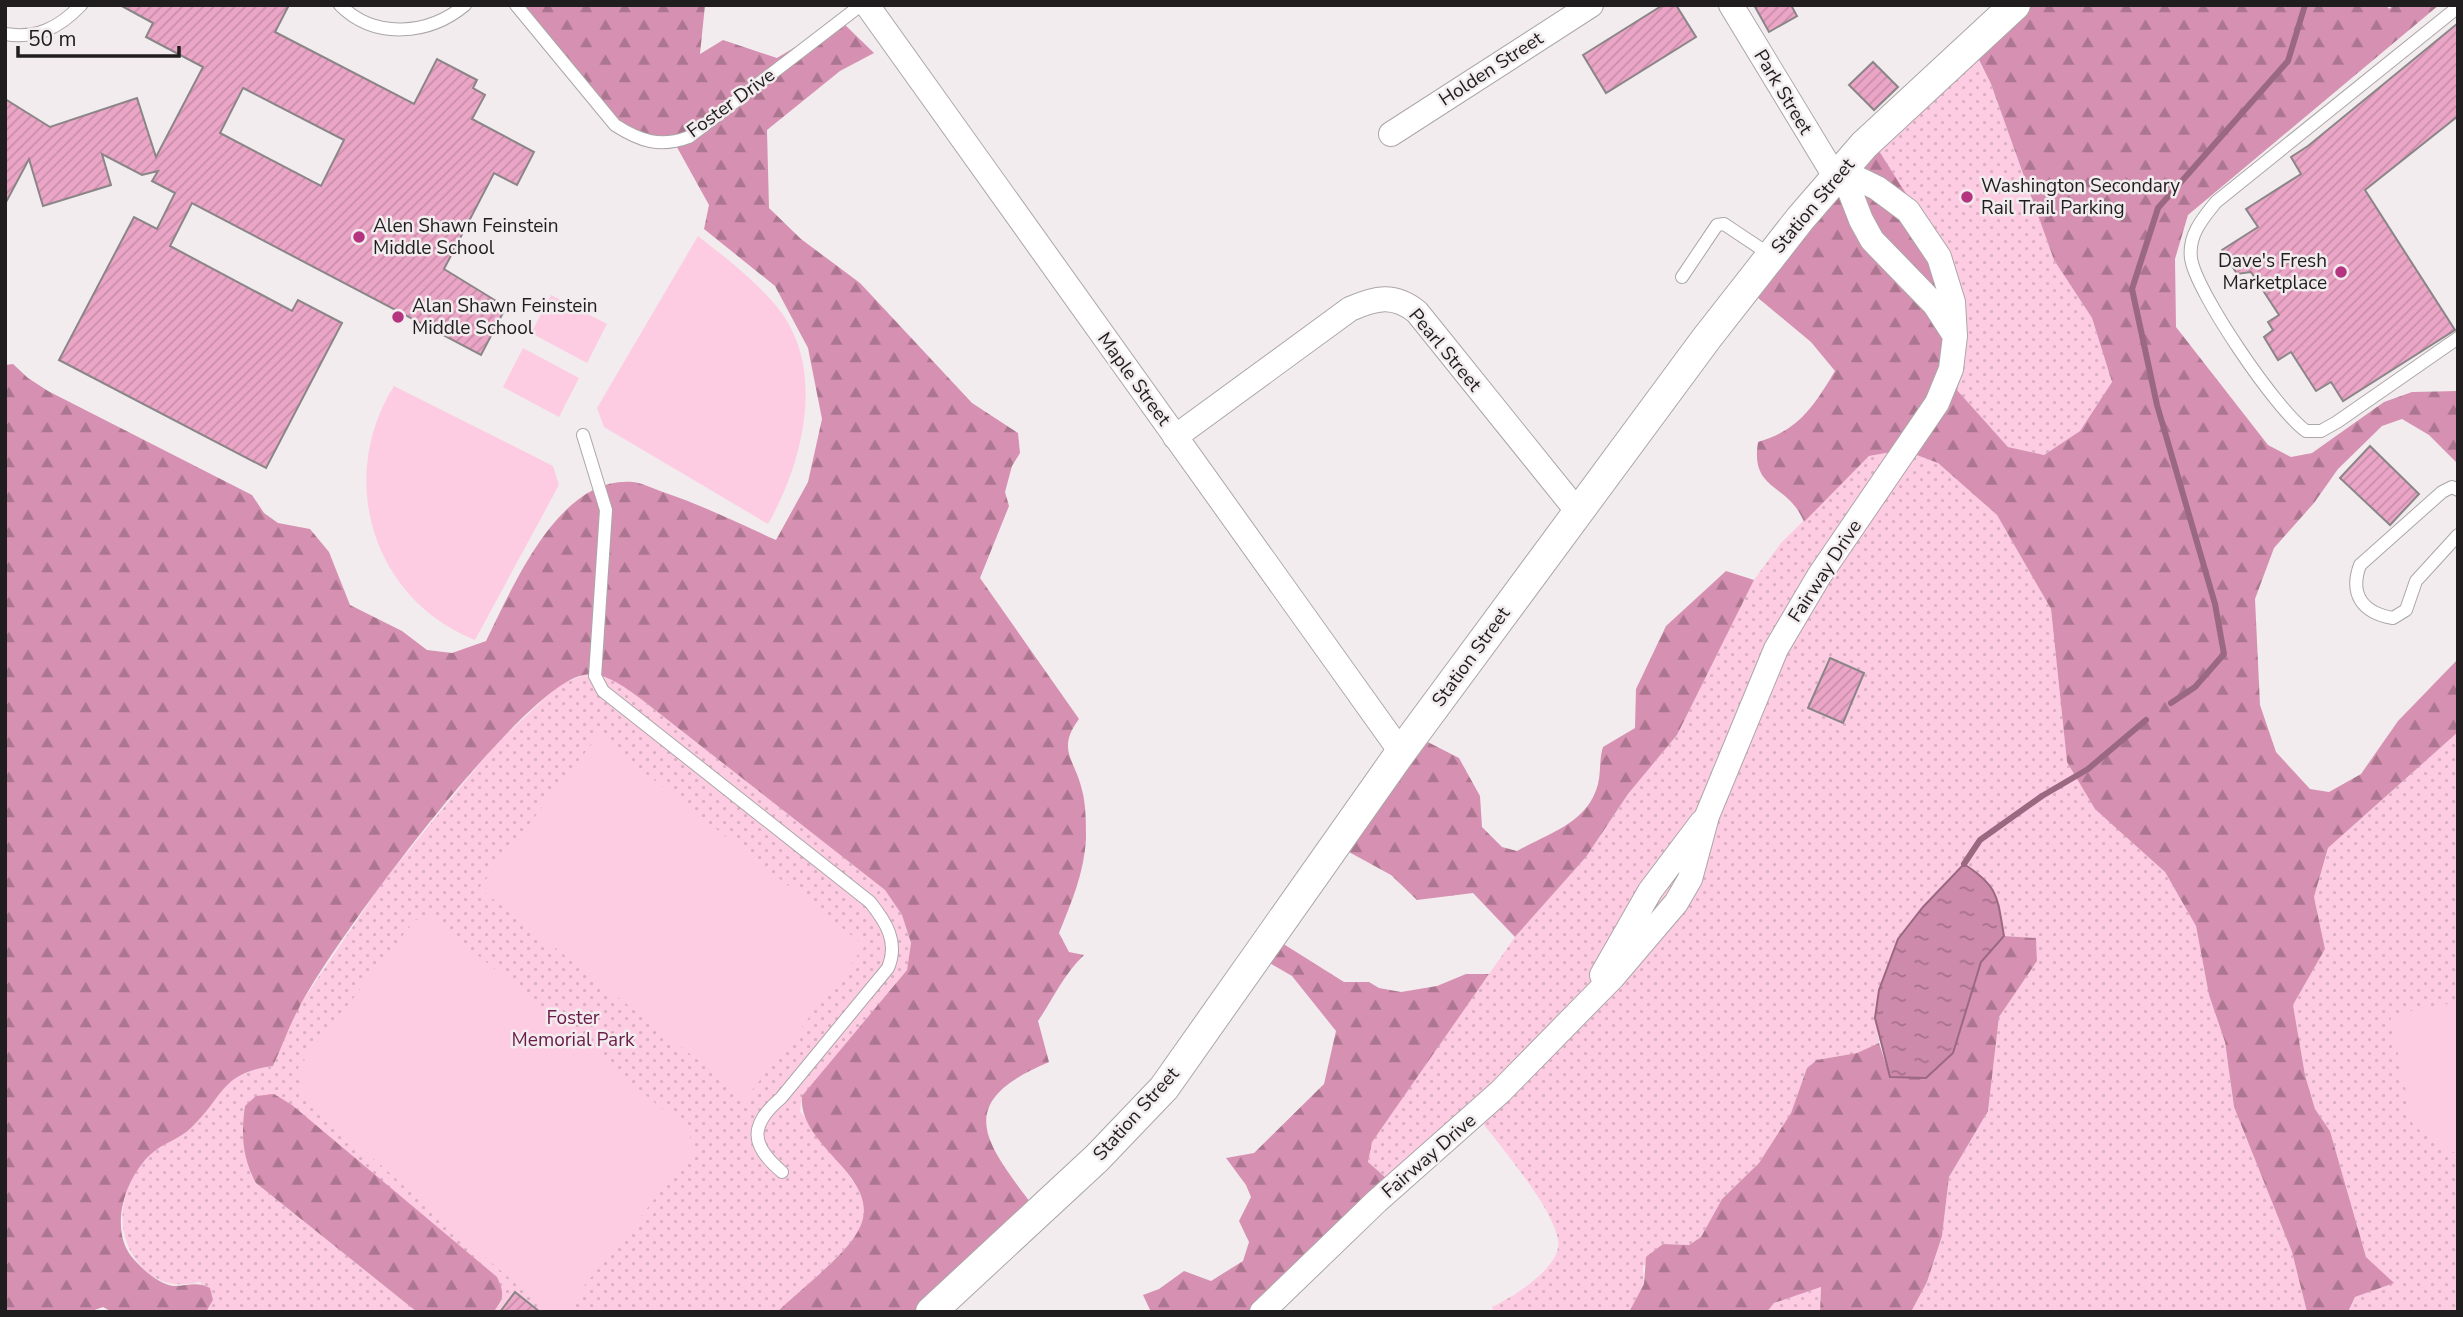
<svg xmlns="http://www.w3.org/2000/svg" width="2463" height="1317" font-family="'Nunito Sans',sans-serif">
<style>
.grass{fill:url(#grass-dots)}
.forest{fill:url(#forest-firs)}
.garden{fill:#fdcce2}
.water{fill:url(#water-ripples);stroke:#9a6981;stroke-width:2}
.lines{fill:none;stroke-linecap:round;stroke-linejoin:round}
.stream{stroke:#9a6981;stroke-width:6}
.building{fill:url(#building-hatch);stroke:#8a8587;stroke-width:2;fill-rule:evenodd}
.service-casing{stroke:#aca6a8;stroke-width:14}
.minor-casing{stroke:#aca6a8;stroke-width:26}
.tertiary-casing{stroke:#aca6a8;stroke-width:32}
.service{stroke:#fff;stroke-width:12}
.minor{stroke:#fff;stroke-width:24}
.tertiary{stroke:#fff;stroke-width:30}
.poi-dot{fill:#b5347f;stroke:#f2ecee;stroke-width:2.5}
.labels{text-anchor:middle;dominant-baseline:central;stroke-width:5;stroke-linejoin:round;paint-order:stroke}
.street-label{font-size:19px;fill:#201d1e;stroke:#f2ecee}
.poi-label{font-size:19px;fill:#201d1e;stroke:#f2ecee;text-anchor:start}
.park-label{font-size:19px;fill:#6b1b49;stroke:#f2ecee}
</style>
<defs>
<pattern id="grass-dots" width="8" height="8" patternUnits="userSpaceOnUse" patternTransform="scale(1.75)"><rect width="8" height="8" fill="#fdcce2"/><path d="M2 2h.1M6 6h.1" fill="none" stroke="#d9afc1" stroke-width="1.8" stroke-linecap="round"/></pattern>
<pattern id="forest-firs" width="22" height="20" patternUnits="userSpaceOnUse" patternTransform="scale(1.75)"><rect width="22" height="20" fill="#d691b2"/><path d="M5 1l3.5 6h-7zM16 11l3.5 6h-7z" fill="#ad7690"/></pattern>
<pattern id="water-ripples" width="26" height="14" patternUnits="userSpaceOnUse" patternTransform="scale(1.75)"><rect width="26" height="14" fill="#ce8aab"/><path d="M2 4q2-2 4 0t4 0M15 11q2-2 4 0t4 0" fill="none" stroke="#a7708b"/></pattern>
<pattern id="building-hatch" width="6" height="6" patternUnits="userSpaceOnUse" patternTransform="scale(1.75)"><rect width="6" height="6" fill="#eba5c6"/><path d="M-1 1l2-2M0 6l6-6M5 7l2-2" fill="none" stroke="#c98eaa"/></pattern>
</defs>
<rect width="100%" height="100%" fill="#f2ecee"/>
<path class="grass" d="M1978,60L1991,84L2054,260L2092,318L2112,382L2080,431L2044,455L2008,447L1947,380L1872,140L1938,73Z
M1903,450L1938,463L1997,515L2051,609L2067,762L2137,846L2165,872L2196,926L2209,995L2225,1042L2234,1107L2292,1252L2307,1312H1911L1927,1282L1942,1236L1949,1177L1988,1111L1999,1017L2037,961L2036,939L2004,936L1998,902L1875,1018L1879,1043L1857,1053L1818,1060L1807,1068L1791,1113L1759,1163L1722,1199L1701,1237L1689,1245L1663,1244L1643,1267L1644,1284L1629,1312H1494L1492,1307C1512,1298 1554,1271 1558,1248C1564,1219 1496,1141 1477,1116L1394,1185L1368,1162L1371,1142L1515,937L1586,857L1628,794L1677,735L1754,580L1781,543L1869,456Z
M585,675L613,679L641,699L885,890L902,915L911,943L907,970L802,1097L800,1111L862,1193C865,1202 867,1211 864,1220C857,1245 798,1292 777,1312H493L501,1303L292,1105L256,1183L417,1312H206L213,1300L200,1282C176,1287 160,1285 142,1267C111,1235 119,1183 152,1153C163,1143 180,1139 192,1127C225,1095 221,1073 273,1066L299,1006L383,882L493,747L561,683Z
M2458,732V1312H2348L2355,1297L2393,1283L2366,1257L2330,1131L2315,1109L2305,1075L2293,1005L2325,949L2314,897L2328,848Z
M1821,1287L1820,1312H1767L1774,1303Z"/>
<path class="forest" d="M520,5H705L700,54L723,40L777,58L840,20L874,53L840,71L767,130L769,208L801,239L860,283L972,403L1018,433L1020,453L1012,466L1005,492L1009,506L980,578L1079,719C1056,750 1075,759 1082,790C1086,804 1086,824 1086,839C1084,873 1072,901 1059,933L1069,952L1084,955C1064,974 1053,999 1038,1021L1049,1062C949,1104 987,1144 1036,1210L930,1312H777C799,1291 839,1260 855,1236C893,1180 797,1150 802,1096L907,970L911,943L902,915L885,890L641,699C624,687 606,672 584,675C524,683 329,947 299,1008C289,1026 282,1047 273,1066C221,1073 225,1095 192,1127C180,1139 163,1143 151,1154C126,1177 109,1226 131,1256C140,1267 159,1285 174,1286C188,1286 197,1281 210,1288L213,1300L206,1312H112L103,1307L89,1312H5V365L13,364L28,378L48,391L252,495L264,513L278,523L310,529L329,552L350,605L402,631L427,650L452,653L486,641C513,587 559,475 633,482C642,483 654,489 663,492C702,505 738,523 776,540L808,482L822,419L808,348L775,286L704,229L709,205L673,140L654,141L617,124Z
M2013,5H2386L2389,9L2394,5H2439L2188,215L2175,259L2176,327L2268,445L2291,457L2312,453L2384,402L2412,392L2458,391V464L2429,435L2402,419L2382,426L2338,469L2314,503L2274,548L2255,599L2260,705L2276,752L2310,789L2329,792L2361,774L2398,721L2458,659V732L2328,848L2314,897L2325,949L2293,1005L2305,1075L2315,1109L2330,1131L2366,1257L2394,1283L2355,1297L2348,1312H2307L2292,1252L2234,1107L2225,1042L2209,995L2196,926L2165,872L2095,809L2067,762L2051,609L1997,515L1938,463L1903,450L1869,456L1804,522C1788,482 1750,492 1758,442C1799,430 1814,406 1835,371L1811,342L1745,287L1872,140L1947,258V379L2008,447L2044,455L2080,431L2112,382L2092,318L2054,260L1991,84L1979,60L1938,73Z
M1726,571L1754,580L1677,735L1628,794L1586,857L1515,937L1473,893L1417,900L1391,875L1338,846L1418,737L1459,758L1480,796L1482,827L1502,847L1517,851C1549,833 1588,823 1598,784C1601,772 1599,760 1603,747L1635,728L1636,689L1666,626Z
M2004,936L2036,938L2037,961L1999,1017L1988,1111L1949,1177L1942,1236L1927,1282L1911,1312H1820L1821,1287L1774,1303L1767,1312H1629L1644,1284L1646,1257L1663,1244L1689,1245L1701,1237L1722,1199L1759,1163L1791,1113L1807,1068L1817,1060L1857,1053L1879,1043L1890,1077L1953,1053L1981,962Z
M1274,938L1344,982H1369L1379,988L1401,992L1437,986L1466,974H1489L1372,1142L1368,1162L1394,1185L1261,1312H1151L1143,1295L1159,1289L1184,1271L1211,1281L1243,1261L1249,1242L1239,1221L1251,1197L1246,1185L1226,1158L1254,1153L1324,1084L1336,1031L1292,976L1256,955Z
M274,1094L292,1105L497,1277C504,1292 505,1299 493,1312H417L256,1183C242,1157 241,1134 245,1106L256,1096Z"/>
<path class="garden" d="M698,236C727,259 758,282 781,312C826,373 802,465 768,524L604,427L597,408Z
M551,295L607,324L587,363L531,333Z
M523,348L579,378L559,417L503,387Z
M394,386L553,466L559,485L475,640C372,599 336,478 394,386Z
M598,736L865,946L746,1098L479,888Z
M433,918L690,1132L692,1153L567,1307H542L302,1096L298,1068L415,920Z
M2458,1002V1154L2444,1149L2413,1125L2390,1015Z"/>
<path class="water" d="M1964,864C1999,887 1997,896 2004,936L1981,962L1953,1053L1926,1078L1890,1077L1875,1018L1879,990L1898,939L1923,907Z"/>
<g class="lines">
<path class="stream" d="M2171,703L2195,687L2224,654L2215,604L2157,405L2132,289L2158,208L2288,61L2305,5
M1964,864L1980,840L2042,796L2088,769L2146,720"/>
</g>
<path class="building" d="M120,5H289L275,32L414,104L437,59L477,80L473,88L485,95L472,119L534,152L517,185L494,173L444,269L506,307L481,355L192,203L170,246L292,311L298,300L342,323L266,468L59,360L134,217L157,229L175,193L152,181L158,171L142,175L102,154L111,185L43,206L29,159L5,204V99L50,127L137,98L156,157L203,67L146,37L153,23ZM243,88L344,140L321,186L220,133Z
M1663,5H1676L1696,37L1606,93L1583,55Z
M1754,5H1791L1797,16L1769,32Z
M2458,23V116L2365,190L2455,330L2343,401L2331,382L2316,391L2291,352L2278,360L2264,337L2273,330L2268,322L2279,315L2251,272L2237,274L2222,250L2258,227L2246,209L2301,174L2291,157L2308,146Z
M1873,62L1898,87L1874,110L1849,85Z
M2370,446L2419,494L2390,525L2340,478Z
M1830,658L1864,673L1843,723L1808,708Z
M515,1292L540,1312H500Z"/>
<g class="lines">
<g class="service-casing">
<path id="service" d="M340,5C375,40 429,35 465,5
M516,5L615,125C640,141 660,148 689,137L861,5
M2458,7L2216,202C2203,218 2188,235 2191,258C2195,291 2278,412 2306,431H2321L2337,422L2458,338
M5,34C37,39 59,28 81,5
M1682,277L1717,225L1724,224L1772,256
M583,435L606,510L595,676L603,691L870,902C886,922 899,942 888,968L781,1098C749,1125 750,1145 782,1172
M2458,490L2452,487L2442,492L2360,565C2349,595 2363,613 2393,618L2406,610L2416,581L2458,535"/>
</g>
<g class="minor-casing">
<path id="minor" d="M867,5L1401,752
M1731,5L1836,178
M1391,134L1591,5
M1842,171L1861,220L1872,240L1935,305L1955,336
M1175,437L1350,309C1375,298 1394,293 1417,312L1578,512
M1602,975L1650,891L1702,822
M1262,1312L1377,1201L1500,1092L1613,977L1676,903L1690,879L1707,816L1776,649L1819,576L1937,403L1951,369L1955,336L1953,302L1939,257L1908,211L1877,188L1842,171"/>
</g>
<g class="tertiary-casing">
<path id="tertiary" d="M931,1312L1097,1158L1164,1088L1401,752L1706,339L1800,219L1864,145L2015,5"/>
</g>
<use href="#service" class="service"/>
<use href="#minor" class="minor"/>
<use href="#tertiary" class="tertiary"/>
</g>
<g class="poi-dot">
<circle cx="1967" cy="197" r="7"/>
<circle cx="359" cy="237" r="7"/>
<circle cx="2341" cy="272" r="7"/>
<circle cx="398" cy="317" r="7"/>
</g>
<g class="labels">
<g class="street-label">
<text transform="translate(1491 69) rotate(-33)">Holden Street</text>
<text transform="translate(1783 92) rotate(59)">Park Street</text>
<text transform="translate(731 103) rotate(-36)">Foster Drive</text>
<text transform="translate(1813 206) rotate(-50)">Station Street</text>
<text transform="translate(1445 350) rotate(50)">Pearl Street</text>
<text transform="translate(1134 379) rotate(54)">Maple Street</text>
<text transform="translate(1825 571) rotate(-57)">Fairway Drive</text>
<text transform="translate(1471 657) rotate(-54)">Station Street</text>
<text transform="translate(1136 1114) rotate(-48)">Station Street</text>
<text transform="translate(1429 1156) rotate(-41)">Fairway Drive</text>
</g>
<g class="poi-label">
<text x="1981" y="186">Washington Secondary<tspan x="1981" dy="22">Rail Trail Parking</tspan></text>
<text x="373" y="226">Alen Shawn Feinstein<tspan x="373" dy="22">Middle School</tspan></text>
<text x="2327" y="261" text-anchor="end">Dave's Fresh<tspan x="2327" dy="22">Marketplace</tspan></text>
<text x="412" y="306">Alan Shawn Feinstein<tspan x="412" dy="22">Middle School</tspan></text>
</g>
<g class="park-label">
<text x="573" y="1018">Foster<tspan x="573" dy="22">Memorial Park</tspan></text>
</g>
</g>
<rect width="2463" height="1317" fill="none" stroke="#201d1e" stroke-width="14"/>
<path d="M18 46v10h161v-10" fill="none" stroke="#201d1e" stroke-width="3.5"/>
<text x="28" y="46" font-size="21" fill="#201d1e" stroke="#f2ecee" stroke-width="5" paint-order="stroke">50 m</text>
</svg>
